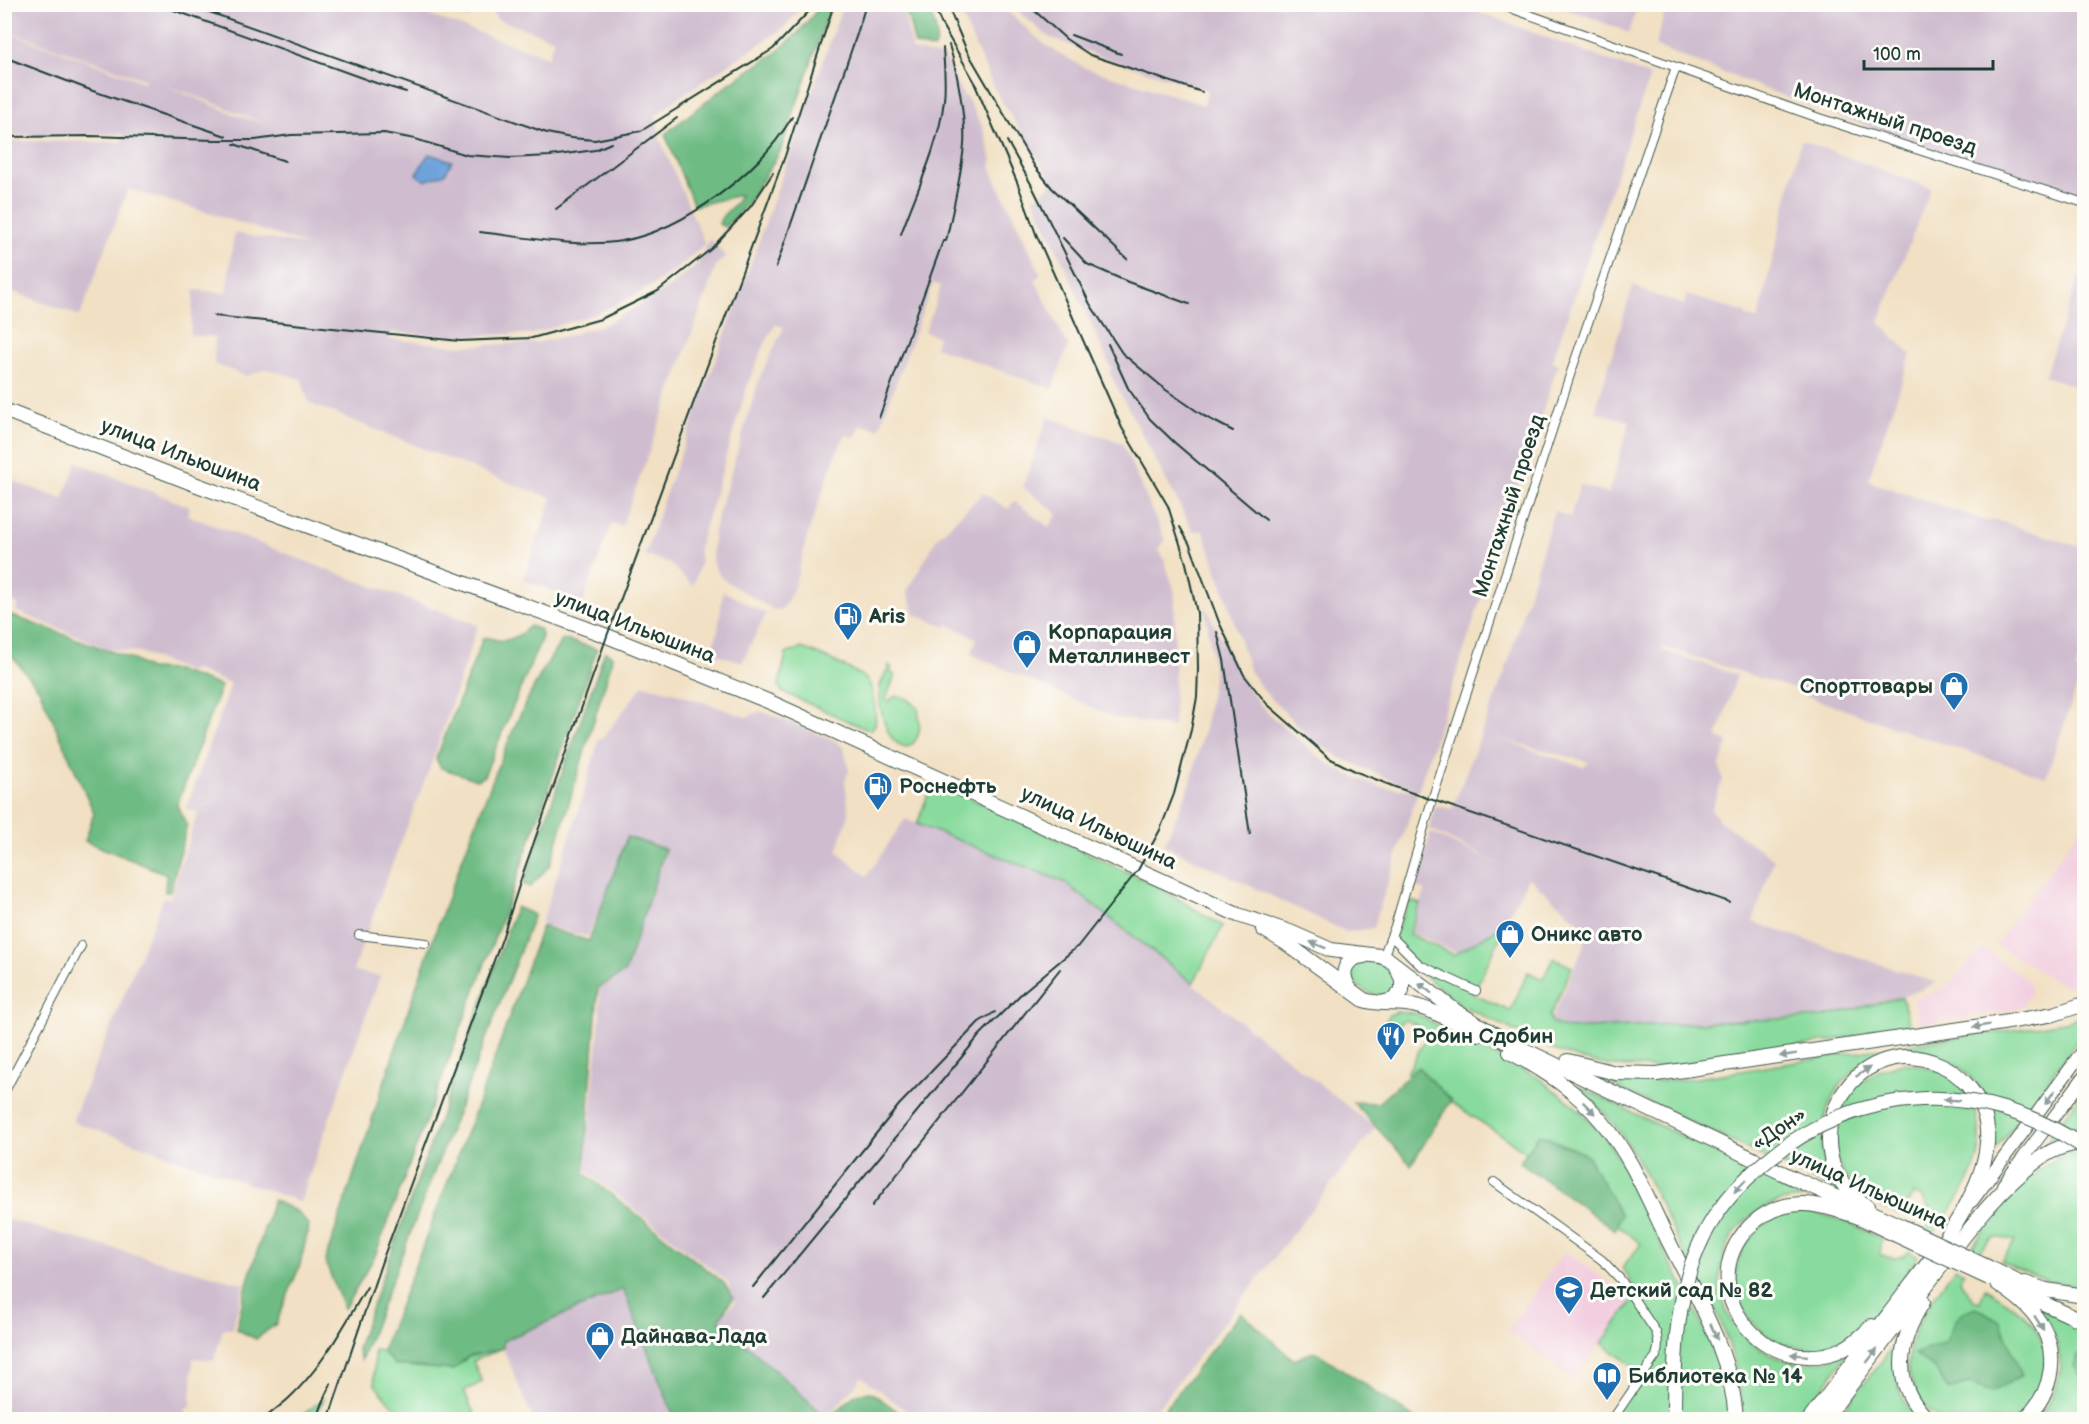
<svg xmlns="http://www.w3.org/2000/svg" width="2089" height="1424" font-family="'Balsamiq Sans',sans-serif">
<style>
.built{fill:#f2cfe0}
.industrial{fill:#cfbdcf;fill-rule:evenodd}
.green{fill:#88db9d;stroke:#548c68;stroke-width:1.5}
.forest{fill:#6ebb84;stroke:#467c5c;stroke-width:1.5}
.water{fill:#6ea2db;stroke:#467088;stroke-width:1.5}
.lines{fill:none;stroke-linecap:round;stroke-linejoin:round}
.street-casing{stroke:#3e5549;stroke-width:10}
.primary-casing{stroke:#3e5549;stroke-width:14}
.highway-casing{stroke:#3e5549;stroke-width:16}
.street{stroke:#fff;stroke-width:8}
.primary{stroke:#fff;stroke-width:12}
.highway{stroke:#fff;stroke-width:14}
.rail{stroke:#1f3d34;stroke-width:2}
.highway-bridge-casing{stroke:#3e5549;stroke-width:16;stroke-linecap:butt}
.highway-bridge{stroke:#fff;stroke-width:14}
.oneway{fill:#8f9e9a}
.labels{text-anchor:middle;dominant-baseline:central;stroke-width:6;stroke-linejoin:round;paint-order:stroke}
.street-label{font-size:21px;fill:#1f3d34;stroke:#fdfcf7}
.poi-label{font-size:21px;font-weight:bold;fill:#1f3d34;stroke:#fdfcf7;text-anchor:start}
</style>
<rect width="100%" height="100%" fill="#fdfcf7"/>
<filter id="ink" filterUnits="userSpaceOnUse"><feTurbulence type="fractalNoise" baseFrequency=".0167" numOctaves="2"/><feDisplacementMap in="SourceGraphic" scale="12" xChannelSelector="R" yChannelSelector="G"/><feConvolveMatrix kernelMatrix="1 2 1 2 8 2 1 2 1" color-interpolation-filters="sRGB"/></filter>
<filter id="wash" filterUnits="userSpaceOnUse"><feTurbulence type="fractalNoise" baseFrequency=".008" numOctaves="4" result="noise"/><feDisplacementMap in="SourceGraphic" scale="24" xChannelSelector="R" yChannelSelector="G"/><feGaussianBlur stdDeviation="1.35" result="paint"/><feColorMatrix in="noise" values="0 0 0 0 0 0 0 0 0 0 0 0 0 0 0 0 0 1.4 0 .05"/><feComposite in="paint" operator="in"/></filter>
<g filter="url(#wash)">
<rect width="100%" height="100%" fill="#f1e0c3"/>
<path class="built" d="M2084,823V981L2075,986L2066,985L2057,982L1996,945Z
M1983,948L2027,980L2030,985L2031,992L2024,1005L2016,1009L1920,1025L1913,999L1945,988Z
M1565,1251L1632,1300L1574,1380L1507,1331Z"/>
<path class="industrial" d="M5,5H400L548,57L554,39L497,19L487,5H804L784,28L679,97L656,116L660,139L705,244L678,268L643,291L598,313L532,334L485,335L458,337L390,332L389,339L458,346L534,343L571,335L608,323L665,290L698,264L710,239L726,257L717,264L622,526L612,523L583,602L523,580L552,498L520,487L309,403L301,379L267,369L246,376L214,364L215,337L190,335L194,290L226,293L234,233L310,246L203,211L128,189L80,316L5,289V141L121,142L124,134L5,136L4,31L144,82L146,80L5,30ZM164,85L188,93L267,124L239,116Z
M428,5H474L469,19Z
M843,5H891L903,8L912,50L945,57L964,97L966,96L983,128L992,159L991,169L1041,274L1035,280L1068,346L1052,389L935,347L938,337L925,332L941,286L933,283L879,429L861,425L855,437L845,435L835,456L807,537L795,585L786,604L782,609L774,610L727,582L720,576L712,562V552L714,529L759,379L784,327L775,324L764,346L748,383L698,550L701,561L693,586L669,563L645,555L663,501L735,308Z
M957,5H1001L1045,45L1085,68L1204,105L1208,90L1097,56L1049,37L1010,5H1459L1650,76L1552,362L1558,364L1373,928L1347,932L1164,845L1189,787L1204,730L1214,673L1205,605L1237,671L1258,702L1275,720L1324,761L1341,771L1380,787L1415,790L1341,758L1311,739L1264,691L1250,672L1225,593L1203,531H1193L1109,372L1112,370L1033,197L1038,196L1053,183L994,88Z
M1552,5L1638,4V5L1629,33L1585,15Z
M1667,5H2084V197L1982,165L1817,109L1655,46Z
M1801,140L1931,188L1879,322L1911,355L1868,481L1990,522L1992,519L2084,548V649H2081L2076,670L2082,672L2046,777L1925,738L1797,693V690L1663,647L1662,650L1737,675L1717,738L1728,742L1720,766L1723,780L1711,810L1720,821L1774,859L1753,922L1937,983L1907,995L1822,1016L1567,1030L1557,1027L1550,1023L1584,945L1588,930L1530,879L1528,878L1484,962H1479L1411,933L1425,891L1415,886L1431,833L1513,871L1429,829L1435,805L1452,809L1505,672L1554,511L1570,517L1580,485L1608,494L1630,421L1595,412L1633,285L1648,293L1684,305L1687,295L1746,313V317L1758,319ZM1494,737L1588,762L1589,763L1583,767Z
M2084,263V389L2044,376Z
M1048,417L1122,443L1165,540L1159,550L1164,559L1175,592L1174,727L1115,718L971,654L977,639L948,624L946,627L915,614L907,591L937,538L983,493L1008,509L1014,501L1049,527L1058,514L1023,487Z
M77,462L190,507L187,515L328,570L478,625L432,762L382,891L353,971L380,976L300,1202L72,1121L164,897L170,899L198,812L186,809L231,684L196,670L187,671L139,652L109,649L16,611L18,604L5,599L4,478L63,499Z
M723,591L766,614L742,662L711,652L718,630Z
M643,685L676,693L746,717L761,711L834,740L844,748L849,770L845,781L849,814L837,851L867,876L905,819L1064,882L1375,1128L1149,1419H917L862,1377L831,1413L824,1415L719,1319L734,1303L728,1282L585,1170L600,1020L599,910L588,937L541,924L575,822L599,739L603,738Z
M5,1219L244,1284L232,1329H223L214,1360L193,1358L191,1407H186L185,1419H5Z
M623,1288L675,1419H533L503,1348V1342Z"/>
<path class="green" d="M800,648C811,650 859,672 867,680C873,686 877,717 875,725L870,730L866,729L782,692L779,686L786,654Z
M889,665L892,668L890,672L895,675L886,699L889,702L893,697C902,694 912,701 918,708C920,723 923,740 907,747C885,745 878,705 880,687C881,680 887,672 889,665Z
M940,784L1153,884L1223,926L1193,983L1064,882L917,824L930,789Z
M1415,902L1420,904L1409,934L1454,955L1500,927L1504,929L1473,994L1510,1011L1528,972L1543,979L1553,958L1572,967L1550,1016L1552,1023L1567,1029L1823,1017L1902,997L1910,1027L1753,1054L1654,1068L1611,1066L1583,1060L1554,1050L1461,1005L1401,957L1395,945V934L1408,903Z
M1362,961C1382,962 1394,968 1397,989C1378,1010 1330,974 1362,961Z
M1397,1012L1415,1013L1537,1077L1574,1105L1606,1138L1624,1168L1642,1208L1693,1305L1712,1348L1724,1380L1727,1395L1729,1419H1606L1640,1372L1602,1343L1638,1293L1622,1268L1641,1244L1519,1147L1407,1073L1429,1032L1406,1020L1402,1021L1392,1035L1385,1029L1384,1024L1389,1015Z
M2084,1014V1032L1993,1153C1994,1141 1996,1129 1993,1117C1988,1089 1962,1063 1936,1055C1922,1051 1908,1054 1894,1056C1887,1057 1878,1057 1872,1060C1832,1077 1812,1129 1827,1169C1831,1179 1838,1188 1845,1195L1595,1077C1630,1083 1662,1082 1697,1078L1922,1042L2028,1028L2069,1021Z
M1904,1063C1917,1065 1932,1067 1944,1073C1976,1091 1987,1134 1975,1167C1966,1191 1948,1213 1933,1234L1926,1231L1932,1221L1933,1215L1922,1197L1914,1193L1899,1215C1880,1206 1858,1196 1846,1178C1827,1153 1833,1105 1858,1084C1871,1073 1887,1067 1904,1063Z
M1580,1087L1741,1165L1748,1162L1766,1177L1806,1198C1720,1198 1688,1302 1760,1349C1773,1357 1788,1363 1803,1363C1819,1363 1833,1358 1848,1353L1821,1390L1790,1418L1784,1414L1780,1419H1743C1741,1373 1727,1330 1705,1289C1697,1274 1687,1260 1680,1245C1653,1190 1629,1127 1578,1089Z
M2084,1091V1132L2058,1140L2041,1152L2040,1150Z
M2084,1147V1288L2047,1281L2001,1262L2015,1241C1992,1235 1992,1237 1977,1254L1969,1251C2001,1207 2029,1163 2084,1147Z
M1792,1212C1826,1211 1853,1224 1882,1239L1880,1255C1891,1258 1900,1261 1909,1251L1918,1257C1898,1283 1875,1323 1847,1341C1835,1348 1817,1350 1803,1348C1734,1341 1710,1257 1771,1219C1777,1215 1785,1214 1792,1212Z
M1955,1268L1964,1272L1960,1281L1973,1300L1980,1302L1985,1288C2024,1310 2059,1336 2040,1387C2036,1398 2027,1414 2016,1419C2008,1422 1976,1419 1966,1419C1958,1419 1945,1422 1939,1418C1915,1406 1903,1367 1911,1342C1920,1314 1938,1291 1955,1268Z
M2033,1304L2084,1328V1419H2036C2069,1383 2068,1339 2033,1304Z
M1897,1342C1892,1371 1898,1398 1918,1419L1834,1420Z
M503,1348L473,1361L482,1382L464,1391L477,1420H413L408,1417L390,1403L375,1385L374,1377V1350L382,1351L395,1365L452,1370L468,1357Z
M325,1398L312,1419H297Z"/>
<path class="forest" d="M822,4L831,5L780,152L747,204L725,227L719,224C722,211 734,210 740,195L694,206L665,134L730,83L773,55L798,33Z
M905,5C911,4 921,3 925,7C934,15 941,40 933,49L915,45Z
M4,603L9,605L7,614L132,659L149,669L175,670L221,686L177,805L187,825L170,892H165L166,874L85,841L94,813L39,689L5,648Z
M530,626L541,630L542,637L484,776L477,780L441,768L436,759L483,638C490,636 491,639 498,640C511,642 521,635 530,626Z
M563,639L597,649L513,889L375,1256L344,1309L325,1261C373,1119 417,976 471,836C496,772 523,695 563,639Z
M605,651L612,656L611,664L556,846L550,865L530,887L523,884Z
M627,837L665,849L625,972L598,988L584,1173L724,1283L733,1297L719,1320L824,1415L815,1419H675L623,1289L503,1341V1348L468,1357L453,1370L395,1365L382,1351L479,1101L542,926L589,941Z
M516,907L534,915L361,1360L357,1348Z
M1418,1067L1451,1100L1411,1165L1353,1102L1378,1103Z
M1539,1134L1587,1155L1621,1215L1615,1230L1520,1162Z
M273,1200L298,1212L309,1226L300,1265L276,1324L256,1339L236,1329L247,1284Z
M1976,1307L2000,1321L2022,1376L1992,1392L1969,1384L1948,1390L1936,1370L1915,1354L1946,1342C1953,1324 1955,1313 1976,1307Z
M1241,1312L1294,1360L1315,1351L1416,1419H1157Z
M2078,1356H2084V1382L2074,1366Z
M871,1392L908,1419H828L856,1394Z"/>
<path class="water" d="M429,154L452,161L445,174L425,181L416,174Z"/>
</g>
<g filter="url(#ink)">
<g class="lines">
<g class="street-casing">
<path id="street" d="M1499,4L1819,118L2084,203
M359,935L426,943
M1391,936L1420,965L1476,991
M1383,957L1395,926L1432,800L1570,375L1676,67
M4,1093L81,946
M1494,1182L1602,1260L1621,1280L1656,1332C1659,1341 1659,1347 1656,1356L1612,1420"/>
</g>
<g class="primary-casing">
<path id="primary" d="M2003,1185L2084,1077
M1972,1201L2084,1050"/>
</g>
<g class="highway-casing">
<path id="highway" d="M4,410L197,485L607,636L770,702L1238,915L1290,932L1331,950L1380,956L1388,959L1457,1012L1506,1041L1795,1179L1901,1226
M1263,929L1286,943L1364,1000C1380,1005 1396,1002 1412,1005C1435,1010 1457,1024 1479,1034
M1350,989C1339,973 1345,958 1364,956
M1385,1002L1393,1000L1402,991V979L1396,967
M1510,1052C1545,1071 1577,1091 1603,1123C1631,1156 1648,1199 1667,1238C1696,1297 1732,1352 1736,1420
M1568,1061L1616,1073L1657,1074L2002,1023L2054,1014L2084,1004
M1850,1213L1894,1234
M1856,1216C1839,1211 1821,1204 1803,1204C1782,1204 1763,1213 1749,1227C1689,1290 1766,1383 1843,1349C1854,1344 1863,1335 1872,1326
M1994,1270L2031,1289
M1997,1283C2011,1293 2026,1303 2036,1317C2061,1350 2054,1392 2024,1420
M2025,1283L2046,1290L2084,1296
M2015,1290L2084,1322
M1923,1302C1898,1342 1890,1385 1929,1420
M1809,1420C1836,1385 1862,1349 1889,1314C1925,1265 2007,1176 1983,1111C1976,1092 1959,1073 1941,1065C1852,1024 1783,1153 1867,1206
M1824,1420C1860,1372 1896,1325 1932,1278C1965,1235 1997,1189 2042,1157C2055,1148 2069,1144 2084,1142"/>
</g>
<use href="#street" class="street"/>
<use href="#primary" class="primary"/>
<use href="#highway" class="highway"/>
<path class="rail" d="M157,4L376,83L406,92
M187,4L547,133L571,138L595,140L641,131L773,49L816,4
M933,4L942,25L977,86
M947,4L967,51L1035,167L1052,188L1127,259
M1027,4L1066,39L1090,55L1202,92
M1071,35L1121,54
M4,57L93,91L226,136
M4,137L91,136L214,140H255L291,135L384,133L415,139L467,155L510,158L550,156L595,150L611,143
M1007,141L1031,184L1090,304L1122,353L1166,390L1204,416L1233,431
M234,144L285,161
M556,209L677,118
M480,232C524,237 578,248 622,241C684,230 761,171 792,117
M901,234C917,190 939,146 944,100C946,83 944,65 943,48
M1063,238L1087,264L1128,282L1189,304
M776,267L857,34L866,4
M214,316L460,341L532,338L601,319L658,291L711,249L751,206L773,173
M1108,344L1128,388L1150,419L1175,443L1266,520
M879,418L943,241H946C953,209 961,178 964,145C966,119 957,70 949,45
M1180,527L1190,545L1219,622L1244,675L1267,704L1329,758L1357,772L1395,787L1729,902
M1217,632L1224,660L1250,834
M872,1206L1060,969
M753,1287L899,1105L979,1022L995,1012
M764,1298L979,1036L1023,992L1078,946L1138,870L1160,830L1174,794L1191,730L1197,697L1198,669L1197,613L1186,563L1168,506L1122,428L1036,234L1017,182L973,80
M262,1420C271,1413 280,1406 288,1399C322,1368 344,1325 367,1287
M316,1420L331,1383
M328,1420L382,1261L502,939L523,873L607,636L785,156L834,4"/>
<g class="highway-bridge-casing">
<path id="highway-bridge" d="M1901,1226L1994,1270
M1894,1234L1989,1278
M1674,1420C1674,1357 1675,1294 1703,1237C1717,1209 1740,1183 1764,1163C1858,1083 1982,1078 2084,1147"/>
</g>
<use href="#highway-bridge" class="highway-bridge"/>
</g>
<defs><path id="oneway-solid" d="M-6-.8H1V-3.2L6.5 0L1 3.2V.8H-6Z" transform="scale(1.5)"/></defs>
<g class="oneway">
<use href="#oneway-solid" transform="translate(1318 945) rotate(-158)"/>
<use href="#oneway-solid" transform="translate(1425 988) rotate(-142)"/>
<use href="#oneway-solid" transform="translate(1981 1026) rotate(171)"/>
<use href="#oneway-solid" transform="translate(1788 1055) rotate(171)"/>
<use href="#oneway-solid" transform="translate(1863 1072) rotate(-34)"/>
<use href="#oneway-solid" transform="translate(2050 1097) rotate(126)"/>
<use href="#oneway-solid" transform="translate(1952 1100) rotate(-177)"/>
<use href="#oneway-solid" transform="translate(1589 1108) rotate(45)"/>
<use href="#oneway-solid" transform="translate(1740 1186) rotate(133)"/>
<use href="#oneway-solid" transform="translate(2039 1323) rotate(57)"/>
<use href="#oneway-solid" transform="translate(1714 1332) rotate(66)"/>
<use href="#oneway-solid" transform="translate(1799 1355) rotate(-174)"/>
<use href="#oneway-solid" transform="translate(1872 1356) rotate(-52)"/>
</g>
</g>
<defs>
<g id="fuel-pin" transform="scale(1.5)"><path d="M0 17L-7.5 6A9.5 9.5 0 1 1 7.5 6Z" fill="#1f6fb2" stroke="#fdfcf7"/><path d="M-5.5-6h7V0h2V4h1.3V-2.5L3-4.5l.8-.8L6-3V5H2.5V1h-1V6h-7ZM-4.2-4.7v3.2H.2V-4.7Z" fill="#fff"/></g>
<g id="shop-pin" transform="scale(1.5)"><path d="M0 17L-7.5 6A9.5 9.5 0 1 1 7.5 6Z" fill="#1f6fb2" stroke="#fdfcf7"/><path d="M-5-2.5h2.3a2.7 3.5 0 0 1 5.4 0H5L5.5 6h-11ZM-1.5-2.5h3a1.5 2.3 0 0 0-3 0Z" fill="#fff"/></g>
<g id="restaurant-pin" transform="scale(1.5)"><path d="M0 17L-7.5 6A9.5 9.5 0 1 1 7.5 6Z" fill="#1f6fb2" stroke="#fdfcf7"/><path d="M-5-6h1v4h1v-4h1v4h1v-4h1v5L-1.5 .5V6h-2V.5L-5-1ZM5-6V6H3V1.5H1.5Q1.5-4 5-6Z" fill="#fff"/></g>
<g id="school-pin" transform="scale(1.5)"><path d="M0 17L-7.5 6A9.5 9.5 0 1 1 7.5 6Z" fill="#1f6fb2" stroke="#fdfcf7"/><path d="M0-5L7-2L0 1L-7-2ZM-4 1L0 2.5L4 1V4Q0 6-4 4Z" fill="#fff"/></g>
<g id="library-pin" transform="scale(1.5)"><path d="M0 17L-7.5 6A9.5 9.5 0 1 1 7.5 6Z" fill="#1f6fb2" stroke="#fdfcf7"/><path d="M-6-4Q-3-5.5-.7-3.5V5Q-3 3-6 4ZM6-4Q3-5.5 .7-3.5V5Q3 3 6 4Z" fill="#fff"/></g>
</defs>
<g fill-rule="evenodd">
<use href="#fuel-pin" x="848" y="616"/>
<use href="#shop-pin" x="1027" y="644"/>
<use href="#shop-pin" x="1954" y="686"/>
<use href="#fuel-pin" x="878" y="786"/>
<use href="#shop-pin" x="1510" y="934"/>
<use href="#restaurant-pin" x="1391" y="1036"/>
<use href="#school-pin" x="1569" y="1290"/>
<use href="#shop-pin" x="600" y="1336"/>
<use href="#library-pin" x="1607" y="1376"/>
</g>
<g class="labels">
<g class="street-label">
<text transform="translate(1885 119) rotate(18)">Монтажный проезд</text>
<text transform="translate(181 455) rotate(21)">улица Ильюшина</text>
<text transform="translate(1509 506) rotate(-72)">Монтажный проезд</text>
<text transform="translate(635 627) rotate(21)">улица Ильюшина</text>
<text transform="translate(1099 828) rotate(25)">улица Ильюшина</text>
<text transform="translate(1779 1129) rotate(-34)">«Дон»</text>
<text transform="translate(1869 1189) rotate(24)">улица Ильюшина</text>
</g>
<g class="poi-label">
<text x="869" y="616">Aris</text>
<text x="1048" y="632">Kорпарация<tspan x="1048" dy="24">Металлинвест</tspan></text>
<text x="1933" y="686" text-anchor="end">Спорттовары</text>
<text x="899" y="786">Роснефть</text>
<text x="1531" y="934">Оникс авто</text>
<text x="1412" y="1036">Робин Сдобин</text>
<text x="1590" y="1290">Детский сад № 82</text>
<text x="621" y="1336">Дайнава-Лада</text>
<text x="1628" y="1376">Библиотека № 14</text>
</g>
</g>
<rect width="2089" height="1424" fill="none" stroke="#fdfcf7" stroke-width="24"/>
<path d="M1864 60v9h129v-9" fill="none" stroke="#1f3d34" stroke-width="3"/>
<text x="1873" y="60" font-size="18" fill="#1f3d34" stroke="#fdfcf7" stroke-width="4.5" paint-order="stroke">100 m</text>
</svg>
